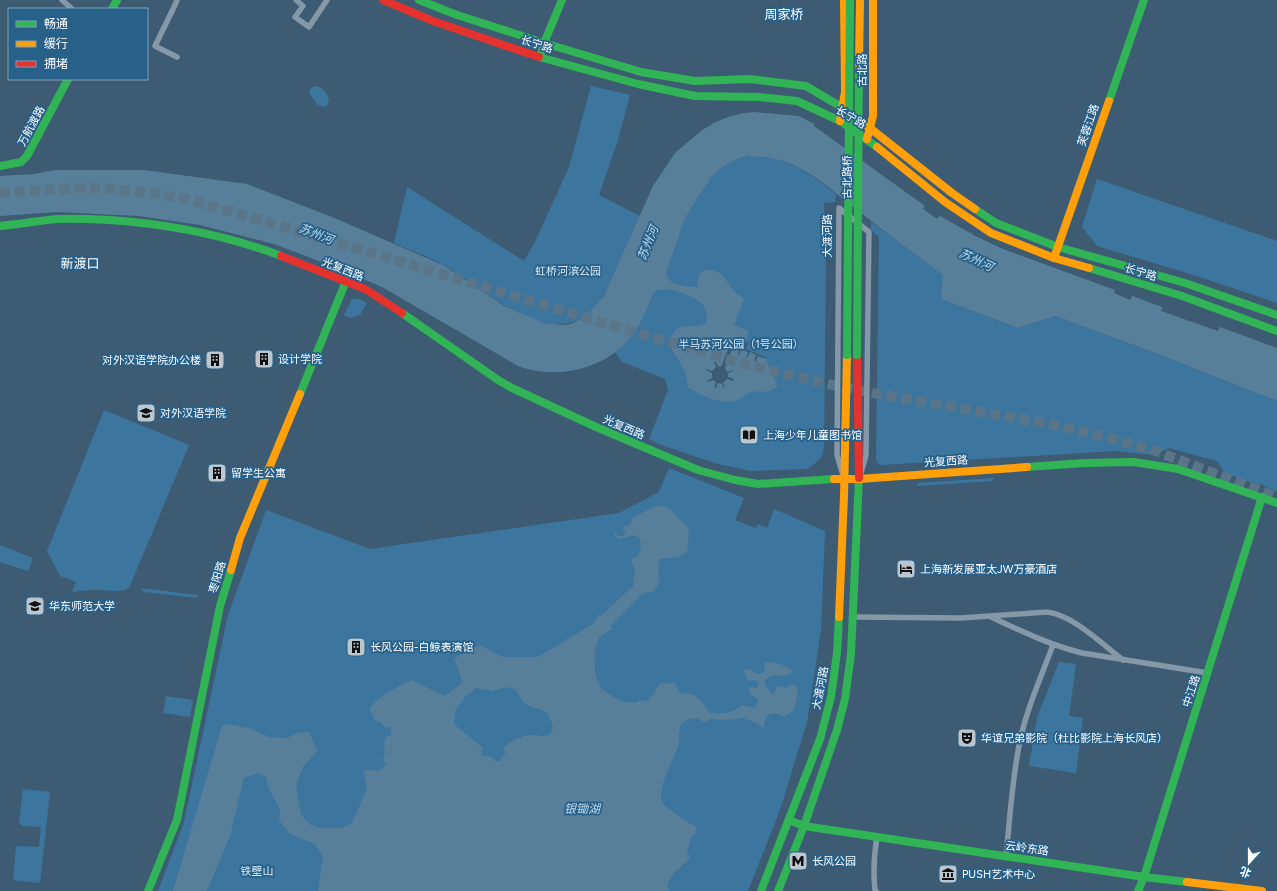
<svg xmlns="http://www.w3.org/2000/svg" width="1277" height="891" viewBox="0 0 1277 891" font-family="Figtree,'Noto Sans SC',sans-serif">
<style>
.green{fill:#3c769f}
.water{fill:#587f99;fill-rule:evenodd}
.pier{fill:#3d5c73}
.lines{fill:none;stroke-linecap:round;stroke-linejoin:round}
.highway-tunnel{stroke:#5a7488;stroke-width:10;stroke-dasharray:10 5;stroke-linecap:butt}
.street{stroke:#8498a8;stroke-width:5.5}
.fast{stroke:#30b455;stroke-width:8}
.slow{stroke:#ff9f0a;stroke-width:8}
.jam{stroke:#e5322d;stroke-width:8}
.fast-bridge{stroke:#30b455;stroke-width:8}
.slow-bridge{stroke:#ff9f0a;stroke-width:8}
.labels{text-anchor:middle;stroke-width:3.5;stroke-linejoin:round;paint-order:stroke}
.street-label{font-size:11px;fill:#fff;stroke:#276089}
.park-label{font-size:11px;fill:#d8ebf7;stroke:#276089}
.poi-label{font-size:11px;fill:#fff;stroke:#276089;text-anchor:start}
.water-label{font-size:12px;font-style:italic;fill:#c0ddf0;stroke:#276089}
.quarter-label{font-size:13px;fill:#fff;stroke:#276089}
</style>
<rect width="100%" height="100%" fill="#3d5c73"/>
<g class="green">
<path d="M316,86C324,88 327,93 329,101L326,107L318,105L309,93L311,88Z"/>
<path d="M591,86L630,95L618,140L599,195L640,216C633,232 626,248 619,264C611,280 605,298 591,311C549,352 481,287 444,265C428,256 410,250 394,243L407,187L524,261L535,242L569,167Z"/>
<path d="M749,155V157C786,155 807,172 836,194L835,202L824,203L826,255L824,445L822,456L818,461L807,469L751,471L718,464L661,445L649,439L668,390L665,379L622,362L615,352L629,339L646,311L654,292L660,289L676,290L678,285C672,282 666,281 666,273L685,219L701,192L710,181L709,180C720,167 732,160 749,155Z"/>
<path d="M1097,179L1277,241V303L1200,277L1097,246L1082,227Z"/>
<path d="M871,222L944,275L941,299L1018,328L1055,316L1150,351L1277,401V492L1261,484H1256L1225,473L1217,461L1169,448L1154,455L1115,451L880,465L877,462L876,459L879,237L871,230Z"/>
<path d="M352,299H359L367,303L360,315L351,318L344,315Z"/>
<path d="M104,410L189,445L129,588C119,593 111,590 101,590C92,589 82,591 72,592L76,582L60,576L47,551Z"/>
<path d="M669,468L744,498L735,520L756,528L758,524L767,528L774,509L825,531L821,630L807,722L780,810L748,891H158L184,822L228,615L266,510L370,549L619,513L659,492Z"/>
<path d="M993,478V481L917,486V483Z"/>
<path d="M0,545L33,558L28,571L0,562Z"/>
<path d="M141,588L197,595V598L144,592Z"/>
<path d="M1059,662L1076,664L1069,716L1083,718L1076,773L1029,766L1037,718Z"/>
<path d="M166,696L193,700L190,717L163,713Z"/>
<path d="M23,789L50,792L40,883L13,880L16,847L20,846L39,847L41,827L23,826L19,823Z"/>
</g>
<g class="water">
<path d="M754,112L799,116L814,124V126L925,206L923,209L937,219L940,216L970,233L971,232L973,235L986,241L1003,249L1115,290L1114,293L1130,300L1132,296L1162,307L1161,311L1218,331L1220,327L1277,348V401L1150,351L1055,316L1018,328L941,299L943,275C914,253 884,232 856,209C835,193 815,174 791,164C777,158 764,156 749,157V155C732,160 720,167 709,180L710,181L701,192L685,219L666,273C668,286 687,287 698,287C698,284 697,278 699,275C703,267 715,270 721,274C725,278 727,282 730,286C734,292 739,295 744,299L734,325L749,331L746,340L749,342L746,349L765,357L777,386C765,396 764,390 751,392C746,394 743,398 738,400C722,406 701,396 688,387C687,379 686,373 682,366C677,354 666,349 672,336C673,333 675,330 677,329C686,324 700,328 707,322C707,317 706,311 704,306C698,296 664,284 654,292C647,308 641,325 630,338C604,370 556,380 518,366L382,287L335,267L274,244L200,225L139,216L58,212L0,216V176L34,174L55,170H144L247,184L332,217L443,265L504,306L544,323L562,325L571,324L586,316L604,296L653,186L675,153L702,130L714,123L728,117L744,113Z"/>
<path d="M663,506C676,511 677,519 687,526L689,534L687,552L678,557L660,559C657,567 658,574 660,583L652,592L643,593L610,626L612,629C607,632 603,634 599,638C593,648 593,674 598,683C604,693 613,697 623,701C630,703 635,704 641,700L643,701H647L652,696L660,683L666,684L675,682L679,692C683,694 687,693 691,694C698,696 706,706 709,713C721,714 733,714 742,705L754,708L757,705L758,699L751,695L748,687L758,688L759,683C755,680 753,679 748,681L744,670L751,669L756,674H760L765,671L764,663C775,661 782,664 792,670L791,674C778,679 774,670 764,682L767,688L770,690V693L773,694L776,691V688L781,686L786,688L792,684L796,686L798,691C796,697 797,709 790,713C788,714 786,715 784,717C774,710 764,713 764,727L763,728L756,723L743,718L725,720L711,719L704,723C700,719 696,717 690,719C674,724 682,736 678,747C673,760 656,789 663,803C666,808 689,823 696,827L697,832L695,835H692L687,852L690,858L673,874L667,885L670,891H318L323,857L315,844L290,834L279,820L280,809L269,789L266,777L258,773L244,778L230,836L207,891H173L222,726L228,724L249,728L268,737L288,738L296,733L309,732L317,751L304,766L296,784L301,815L310,824L320,828H342L352,823L367,788L364,771L371,770L379,771L386,764L383,760C387,750 381,747 387,736L392,735L390,727H385L381,723L374,719L369,708C381,695 395,688 411,680L445,696L462,683C461,674 457,667 454,658L480,645L503,657H538L593,624L599,614L601,616L634,585L633,583L635,571L631,559L638,556L641,548L640,538L634,535L619,539L615,536L614,530L616,533L618,532L617,534L618,536H623L626,532L621,527C629,527 630,526 632,518L654,507ZM505,687L515,689C519,694 523,704 529,706C536,709 541,708 547,713C550,718 556,728 550,734C546,738 536,735 531,735C520,736 510,741 503,749L506,753L502,756L500,761H495C492,757 490,755 484,756L481,754L483,748L454,724L455,711L465,697L476,688L493,691Z"/>
</g>
<path class="pier" d="M746,341L749,342L746,349L765,357L766,359L758,356L756,361H754L756,355L750,352L747,358H746L748,352L741,349L739,355L738,354L739,349L733,347L725,368L727,372L732,370L733,371L728,373V377L734,379L733,381L727,379L723,383L725,388H724L722,384L718,383L716,388L714,387L716,382L713,380L708,382L707,381L712,378V373L706,370L707,369L712,371L716,367L714,362H716L718,366L721,367L731,342L743,347Z"/>
<g class="lines">
<path class="highway-tunnel" d="M0,193L75,188H102L153,193L191,200L362,250L607,324L744,364L845,388L1055,425L1105,437L1150,449L1277,497"/>
<g class="street">
<path d="M62,0L72,9"/>
<path d="M177,0L175,5L155,46L177,57"/>
<path d="M296,0L303,6L295,17L309,27L327,0"/>
<path d="M842,472L837,455L839,208L869,232L866,455L861,473"/>
<path d="M853,617L961,618L1047,612C1073,615 1102,644 1123,660"/>
<path d="M991,617C1021,631 1050,645 1082,653L1208,673"/>
<path d="M1006,856C1010,818 1012,778 1020,741C1027,708 1041,677 1053,645"/>
<path d="M876,891L875,890C873,872 874,855 877,837"/>
</g>
<g class="fast">
<path d="M419,0L457,15L544,43L641,72L695,81L750,79L806,86L843,108L861,121"/>
<path d="M112,9L117,0"/>
<path d="M539,57L638,84L695,96L759,97L797,101L840,121L877,147"/>
<path d="M540,57L544,43L562,0"/>
<path d="M1109,101L1144,0"/>
<path d="M0,166L21,162L27,156L68,79"/>
<path d="M975,209L996,223L1058,247L1185,283L1277,315"/>
<path d="M0,226C19,224 38,221 57,219C74,218 92,219 109,220C168,224 226,235 281,256"/>
<path d="M1089,268L1182,296L1277,331"/>
<path d="M402,313L498,380L512,388L596,427L698,470L735,480L758,484L834,479"/>
<path d="M300,394L346,281"/>
<path d="M1027,467L1084,463L1134,462L1178,469L1277,503"/>
<path d="M789,820L804,826L1144,877L1187,882"/>
<path d="M148,891L177,820L220,606L231,570"/>
<path d="M761,891L820,739L831,697L837,653L839,617"/>
<path d="M778,891L804,826L837,730L845,699L851,654L859,478"/>
<path d="M1138,891L1144,877L1262,497"/>
</g>
<g class="slow">
<path d="M840,121L845,92L844,0"/>
<path d="M861,121L952,193L975,209"/>
<path d="M867,139L873,116V0"/>
<path d="M877,147L945,202L991,233L1054,258L1089,268"/>
<path d="M1054,258L1109,101"/>
<path d="M834,479H859L1027,467"/>
<path d="M231,570L240,538L300,394"/>
<path d="M839,617L844,496L847,355"/>
<path d="M1187,882L1262,891"/>
</g>
<g class="jam">
<path d="M383,0L433,21L539,57"/>
<path d="M281,256L365,289L402,313"/>
<path d="M857,355L859,478"/>
</g>
<g class="fast-bridge">
<path d="M847,355L850,0"/>
<path d="M857,355L859,64"/>
</g>
<path class="slow-bridge" d="M859,64L860,0"/>
</g>
<defs>
<symbol id="building-square" viewBox="-11 -11 22 22"><rect x="-9" y="-9" width="18" height="18" rx="4" fill="#bbc6ce" stroke="#276089"/><path d="M-4-6H4V6H1V3H-1V6H-4ZM-2.5-4.3h1.7v1.8h-1.7ZM.8-4.3h1.7v1.8H.8ZM-2.5-1h1.7V.8h-1.7ZM.8-1h1.7V.8H.8Z" fill="#111"/></symbol>
<symbol id="school-square" viewBox="-11 -11 22 22"><rect x="-9" y="-9" width="18" height="18" rx="4" fill="#bbc6ce" stroke="#276089"/><path d="M0-5L7-2L0 1L-7-2ZM-4 1L0 2.5L4 1V4Q0 6-4 4Z" fill="#111"/></symbol>
<symbol id="library-square" viewBox="-11 -11 22 22"><rect x="-9" y="-9" width="18" height="18" rx="4" fill="#bbc6ce" stroke="#276089"/><path d="M-6-4Q-3-5.5-.7-3.5V5Q-3 3-6 4ZM6-4Q3-5.5 .7-3.5V5Q3 3 6 4Z" fill="#111"/></symbol>
<symbol id="hotel-square" viewBox="-11 -11 22 22"><rect x="-9" y="-9" width="18" height="18" rx="4" fill="#bbc6ce" stroke="#276089"/><path d="M-6-4.5h1.5V1H6V5H4.5V3h-9V5H-6ZM-4 0a1.8 1.8 0 1 1 3.6 0ZM.5 0V-2.5h3Q6-2.5 6 0Z" fill="#111"/></symbol>
<symbol id="university-square" viewBox="-11 -11 22 22"><rect x="-9" y="-9" width="18" height="18" rx="4" fill="#bbc6ce" stroke="#276089"/><path d="M0-5L7-2L0 1L-7-2ZM-4 1L0 2.5L4 1V4Q0 6-4 4Z" fill="#111"/></symbol>
<symbol id="theatre-square" viewBox="-11 -11 22 22"><rect x="-9" y="-9" width="18" height="18" rx="4" fill="#bbc6ce" stroke="#276089"/><path d="M-5-5.5Q0-4 5-5.5V0Q5 5 0 6Q-5 5-5 0ZM-3.3-2.5H-1v1.5H-3.3ZM1-2.5H3.3v1.5H1ZM-2.8 1Q0 5.5 2.8 1Z" fill="#111"/></symbol>
<symbol id="metro-square" viewBox="-11 -11 22 22"><rect x="-9" y="-9" width="18" height="18" rx="4" fill="#bbc6ce" stroke="#276089"/><path d="M-5.5 5V-5H-3L0 0L3-5H5.5V5H3V-.5L0 4L-3-.5V5Z" fill="#111"/></symbol>
<symbol id="museum-square" viewBox="-11 -11 22 22"><rect x="-9" y="-9" width="18" height="18" rx="4" fill="#bbc6ce" stroke="#276089"/><path d="M0-6L6-3V-2H-6V-3ZM-5-1h2V3h-2ZM-1-1h2V3h-2ZM3-1h2V3H3ZM-6 4H6V6H-6Z" fill="#111"/></symbol>
</defs>
<g fill-rule="evenodd">
<use href="#building-square" x="253" y="348" width="22" height="22"/>
<use href="#building-square" x="204" y="349" width="22" height="22"/>
<use href="#school-square" x="135" y="402" width="22" height="22"/>
<use href="#library-square" x="738" y="424" width="22" height="22"/>
<use href="#building-square" x="206" y="462" width="22" height="22"/>
<use href="#hotel-square" x="895" y="558" width="22" height="22"/>
<use href="#university-square" x="24" y="595" width="22" height="22"/>
<use href="#building-square" x="345" y="636" width="22" height="22"/>
<use href="#theatre-square" x="956" y="727" width="22" height="22"/>
<use href="#metro-square" x="787" y="850" width="22" height="22"/>
<use href="#museum-square" x="937" y="863" width="22" height="22"/>
</g>
<g class="labels">
<g class="street-label">
<text transform="translate(537 44) rotate(18)" y="4">长宁路</text>
<text transform="translate(862 70) rotate(-90)" y="4">古北路</text>
<text transform="translate(851 117) rotate(31)" y="4">长宁路</text>
<text transform="translate(1088 125) rotate(-71)" y="4">芙蓉江路</text>
<text transform="translate(31 126) rotate(-62)" y="4">万航渡路</text>
<text transform="translate(847 177) rotate(-90)" y="4">古北路桥</text>
<text transform="translate(827 236) rotate(-90)" y="4">大渡河路</text>
<text transform="translate(343 269) rotate(22)" y="4">光复西路</text>
<text transform="translate(1141 272) rotate(17)" y="4">长宁路</text>
<text transform="translate(624 427) rotate(23)" y="4">光复西路</text>
<text transform="translate(946 461) rotate(-4)" y="4">光复西路</text>
<text transform="translate(217 577) rotate(-73)" y="4">枣阳路</text>
<text transform="translate(820 688) rotate(-79)" y="4">大渡河路</text>
<text transform="translate(1191 691) rotate(-72)" y="4">中江路</text>
<text transform="translate(1027 848) rotate(8)" y="4">云岭东路</text>
</g>
<g class="park-label">
<text x="568" y="275">虹桥河滨公园</text>
<text x="741" y="348">半马苏河公园（1号公园）</text>
<text x="257" y="875">铁壁山</text>
</g>
<g class="poi-label">
<text x="278" y="363">设计学院</text>
<text x="201" y="364" text-anchor="end">对外汉语学院办公楼</text>
<text x="160" y="417">对外汉语学院</text>
<text x="763" y="439">上海少年儿童图书馆</text>
<text x="231" y="477">留学生公寓</text>
<text x="920" y="573">上海新发展亚太JW万豪酒店</text>
<text x="49" y="610">华东师范大学</text>
<text x="370" y="651">长风公园-白鲸表演馆</text>
<text x="981" y="742">华谊兄弟影院（杜比影院上海长风店）</text>
<text x="812" y="865">长风公园</text>
<text x="962" y="878">PUSH艺术中心</text>
</g>
<g class="water-label">
<text transform="translate(316 234) rotate(21)" y="4">苏州河</text>
<text transform="translate(648 243) rotate(-68)" y="4">苏州河</text>
<text transform="translate(976 260) rotate(25)" y="4">苏州河</text>
<text x="582" y="813">银锄湖</text>
</g>
<g class="quarter-label">
<text x="784" y="19">周家桥</text>
<text x="80" y="268">新渡口</text>
</g>
</g>
<rect x="8" y="8" width="140" height="72" fill="#276089" stroke="#7da0b8"/>
<rect x="16" y="21" width="20" height="6" fill="#30b455" stroke="#7da0b8"/>
<text x="44" y="28" font-size="12" fill="#ffffff">畅通</text>
<rect x="16" y="41" width="20" height="6" fill="#ff9f0a" stroke="#7da0b8"/>
<text x="44" y="48" font-size="12" fill="#ffffff">缓行</text>
<rect x="16" y="61" width="20" height="6" fill="#e5322d" stroke="#7da0b8"/>
<text x="44" y="68" font-size="12" fill="#ffffff">拥堵</text>
<g transform="translate(1249 863) rotate(201)" stroke="#276089" stroke-width="3" paint-order="stroke">
<path d="M0-3L7 15L0 10L-7 15Z" fill="#ffffff"/>
<text y="-6" font-size="11" font-weight="bold" text-anchor="middle" fill="#ffffff">北</text>
</g>
</svg>
